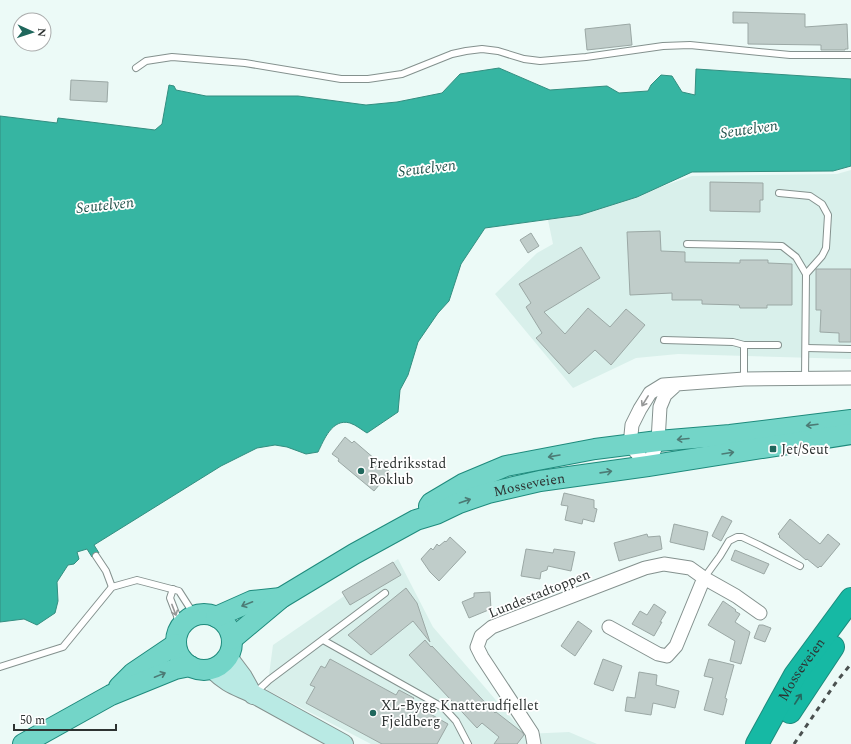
<svg xmlns="http://www.w3.org/2000/svg" width="851" height="744" viewBox="0 0 851 744" font-family="Spectral,serif">
<style>
.built{fill:#d9f0eb}
.water{fill:#36b5a2;stroke:#338e80}
.building{fill:#c0cdca;stroke:#9ba8a5}
.lines{fill:none;stroke-linecap:round;stroke-linejoin:round}
.lane-casing{stroke:#84918e;stroke-width:8}
.street-casing{stroke:#84918e;stroke-width:15}
.secondary-casing{stroke:#84918e;stroke-width:20}
.primary-casing{stroke:#1e8a7c;stroke-width:22}
.highway-casing{stroke:#1e8a7c;stroke-width:24}
.lane{stroke:#fff;stroke-width:6}
.street{stroke:#fff;stroke-width:13}
.secondary{stroke:#b9eae4;stroke-width:18}
.primary{stroke:#73d5c8;stroke-width:20}
.highway{stroke:#16b9a4;stroke-width:22}
.rail{stroke:#4b5150;stroke-width:3;stroke-dasharray:5 5;stroke-linecap:butt}
.oneway{stroke:#969898}
.oneway2{stroke:#4c7b75}
.oneway3{stroke:#24685f}
.poi-dot{fill:#1f675c;stroke:#fff;stroke-width:1.5}
.labels{text-anchor:middle;stroke-width:3.5;stroke-linejoin:round;paint-order:stroke}
.poi-label{font-size:14px;fill:#2d3231;stroke:#fff;text-anchor:start}
.street-label{font-size:14px;fill:#2d3231;stroke:#fff}
.water-label{font-size:15px;font-style:italic;fill:#1e5149;stroke:#fff}
</style>
<rect width="100%" height="100%" fill="#ecfaf7"/>
<g class="built">
<path d="M851,170V359L678,354L636,358L573,388L495,294L537,253L553,244L548,220L580,215L692,176L837,174Z"/>
<path d="M398,559L433,627L525,734L569,732L597,744H371L267,690L273,645Z"/>
</g>
<path class="water" d="M499,68L550,90L607,86L619,93L648,91L651,85L661,75L672,76L682,92L695,95L696,69L851,79V166L833,171L692,172L637,197L580,215L485,228L461,264L449,301L438,313L418,342L408,375L400,390L398,412L367,433C362,430 356,425 350,423C332,418 324,440 318,452L306,454L287,447L275,445L257,448L221,466L94,545L99,553L92,557L87,549L77,552L79,559L74,564L68,565L57,582L58,601L55,613L37,625L24,619L0,622V116L57,123L58,118L155,130L162,124L169,85L174,86L176,90L206,96H298L366,105L397,102L442,93L460,74Z"/>
<g class="building">
<path d="M733,12L805,14V27L847,24L848,49H845V50H821V45L748,44V23H733Z"/>
<path d="M630,24L632,45L587,50L585,29Z"/>
<path d="M71,80L108,82L107,102L70,100Z"/>
<path d="M710,182L763,183V200H760V212L710,211Z"/>
<path d="M660,231L661,251L685,252V262L740,263V260H768V263L792,264V305H767V308H740L739,305L702,304V300H672V293L630,295L627,232Z"/>
<path d="M531,233L539,246L528,253L520,240Z"/>
<path d="M581,247L600,278L544,312L565,334L588,308L610,327L626,309L645,325L611,365L595,350L569,374L536,338L542,333L526,307L531,303L519,284Z"/>
<path d="M816,269H851V342H839V333L820,332L821,310H816Z"/>
<path d="M345,437L352,443L354,441L390,472L374,491L338,461L339,459L332,454Z"/>
<path d="M564,493L594,500V508L597,509L594,522L583,519L582,524L565,520L568,506L561,505Z"/>
<path d="M722,516L732,521L721,541L712,536Z"/>
<path d="M790,519L820,544L828,534L840,544L821,567L820,566L818,568L807,559L806,560L779,537L780,536L778,534Z"/>
<path d="M674,524L708,532L704,550L670,542Z"/>
<path d="M647,534L648,537L660,536L662,549L619,561L614,543Z"/>
<path d="M450,537L466,552L439,581L430,572L421,559L431,548L433,550L437,544L439,546L445,541L446,542Z"/>
<path d="M526,549L553,553L554,549L575,552L571,571L548,566L547,570L541,572L540,579L521,576Z"/>
<path d="M735,550L769,564L764,574L731,560Z"/>
<path d="M393,562L401,575L350,605L342,592Z"/>
<path d="M406,588L417,603L430,642L413,621L371,655L348,635Z"/>
<path d="M490,592L491,609L469,618L462,602L474,597V593Z"/>
<path d="M723,601L736,610L735,611L740,614L735,622L750,632L741,664L730,661L735,641L708,625Z"/>
<path d="M654,604L666,612L660,622H662L654,636L632,624L640,611L647,615Z"/>
<path d="M578,621L592,631L575,656L561,646Z"/>
<path d="M759,625H763L771,628L765,642L754,638Z"/>
<path d="M425,640L431,647L432,646L495,713L496,712L523,733L524,735L517,744H494L499,737L482,723L477,728L409,655Z"/>
<path d="M330,659L396,695L399,690L414,698L411,703L448,724L437,744H382L306,703L315,687L310,685L321,666L325,668Z"/>
<path d="M603,659L622,666L613,691L594,684Z"/>
<path d="M709,659L734,665L725,698L727,699L723,715L704,710L713,678L704,676Z"/>
<path d="M639,672L657,675L656,685L679,691L675,708L653,703L651,715L625,711L627,697L635,698Z"/>
</g>
<g class="lines">
<defs>
<g id="lane">
<path d="M136,68L146,61L172,57L245,63L341,79H368L402,74L452,54L466,51L482,49L498,51L524,59L540,61L586,57L663,46L690,45L790,55H851"/>
<path d="M779,193L810,196L822,204L828,215L826,248L822,256L806,274"/>
<path d="M687,244L782,246L796,257L806,274L805,378"/>
<path d="M664,340L733,342L744,345V379"/>
<path d="M744,345H778"/>
<path d="M806,348L851,349"/>
<path d="M96,556L106,571L112,587"/>
<path d="M704,578L720,556L729,541L737,537H742L759,545L800,566"/>
<path d="M173,589L170,598L177,616L179,631"/>
<path d="M323,640L444,708L456,721L468,744"/>
<path d="M0,667L63,647L112,587L137,580L179,591L195,616"/>
<path d="M255,693L269,680L385,593"/>
</g>
<g id="street">
<path d="M677,384L665,395L660,407L658,441L648,466L630,445L632,425L640,409L650,393L663,385L744,379L851,378"/>
<path d="M704,578L736,596L760,613"/>
<path d="M534,744L532,733L482,657L477,647L481,636L492,627L645,568L664,564L690,568L704,578L676,646L667,656L658,654L609,627"/>
</g>
<g id="secondary">
<path d="M228,657L243,677L253,695"/>
<path d="M212,669C229,686 238,686 257,696C286,712 315,728 344,744"/>
</g>
<g id="primary">
<path d="M429,506L431,503L463,484L506,466L595,449L658,441L730,435L851,420"/>
<circle cx="204" cy="642" r="28"/>
<path d="M216,617L252,601L281,598"/>
<path id="s1" d="M232,639L281,598L354,554L416,520L436,514L459,503L488,493L540,481L648,466L851,434"/>
<path d="M119,687L133,673L176,644"/>
<path d="M23,744L111,695L175,669L190,666"/>
</g>
<g id="highway">
<path d="M790,712L833,647"/>
<path id="s2" d="M757,744L795,675L851,599"/>
</g>
</defs>
<use href="#lane" class="lane-casing"/>
<use href="#street" class="street-casing"/>
<use href="#secondary" class="secondary-casing"/>
<use href="#primary" class="primary-casing"/>
<use href="#highway" class="highway-casing"/>
<use href="#lane" class="lane"/>
<use href="#street" class="street"/>
<use href="#secondary" class="secondary"/>
<use href="#primary" class="primary"/>
<use href="#highway" class="highway"/>
<path class="rail" d="M794,744L837,681L851,664"/>
</g>
<defs><path id="oneway-shaft" d="M-6 0H5M1.5-3L5.5 0L1.5 3" fill="none" stroke-width="1.6" stroke-linecap="round" stroke-linejoin="round"/></defs>
<g class="oneway">
<use href="#oneway-shaft" transform="translate(645 401) rotate(122)"/>
<use href="#oneway-shaft" transform="translate(174 610) rotate(69)"/>
</g>
<g class="oneway2">
<use href="#oneway-shaft" transform="translate(812 425) rotate(173)"/>
<use href="#oneway-shaft" transform="translate(683 439) rotate(175)"/>
<use href="#oneway-shaft" transform="translate(728 453) rotate(-9)"/>
<use href="#oneway-shaft" transform="translate(554 456) rotate(170)"/>
<use href="#oneway-shaft" transform="translate(606 472) rotate(-8)"/>
<use href="#oneway-shaft" transform="translate(465 501) rotate(-19)"/>
<use href="#oneway-shaft" transform="translate(247 604) rotate(158)"/>
<use href="#oneway-shaft" transform="translate(160 675) rotate(-22)"/>
</g>
<use class="oneway3" href="#oneway-shaft" transform="translate(798 699) rotate(-57)"/>
<g class="poi-dot">
<rect x="769" y="445" width="8" height="8" rx="2"/>
<circle cx="361" cy="471" r="4"/>
<circle cx="373" cy="713" r="4"/>
</g>
<g class="labels">
<g class="poi-label">
<text x="781" y="454">Jet/Seut</text>
<text x="369" y="468">Fredriksstad<tspan x="369" dy="16">Roklub</tspan></text>
<text x="381" y="710">XL-Bygg Knatterudfjellet<tspan x="381" dy="16">Fjeldberg</tspan></text>
</g>
<g class="street-label">
<text dy="5" stroke="none"><textPath href="#s1" startOffset="339">Mosseveien</textPath></text>
<text transform="translate(539 593) rotate(-22)" y="5">Lundestadtoppen</text>
<text dy="5" stroke="none"><textPath href="#s2" startOffset="87">Mosseveien</textPath></text>
</g>
<g class="water-label">
<text transform="translate(749 129) rotate(-8)" y="5">Seutelven</text>
<text transform="translate(427 168) rotate(-7)" y="5">Seutelven</text>
<text transform="translate(105 205) rotate(-6)" y="5">Seutelven</text>
</g>
</g>
<g transform="translate(32 32) rotate(93)"><circle r="19" fill="#ffffff" stroke="#abadad"/>
<path d="M0-3L7 15L0 10L-7 15Z" fill="#1f675c"/>
<text y="-6" font-size="11" font-weight="bold" text-anchor="middle" fill="#2d3231">N</text>
</g>
<path d="M14 724v6h102v-6" fill="none" stroke="#2d3231" stroke-width="2"/>
<text x="20" y="724" font-size="12" fill="#2d3231" stroke="#ffffff" stroke-width="3" paint-order="stroke">50 m</text>
</svg>
